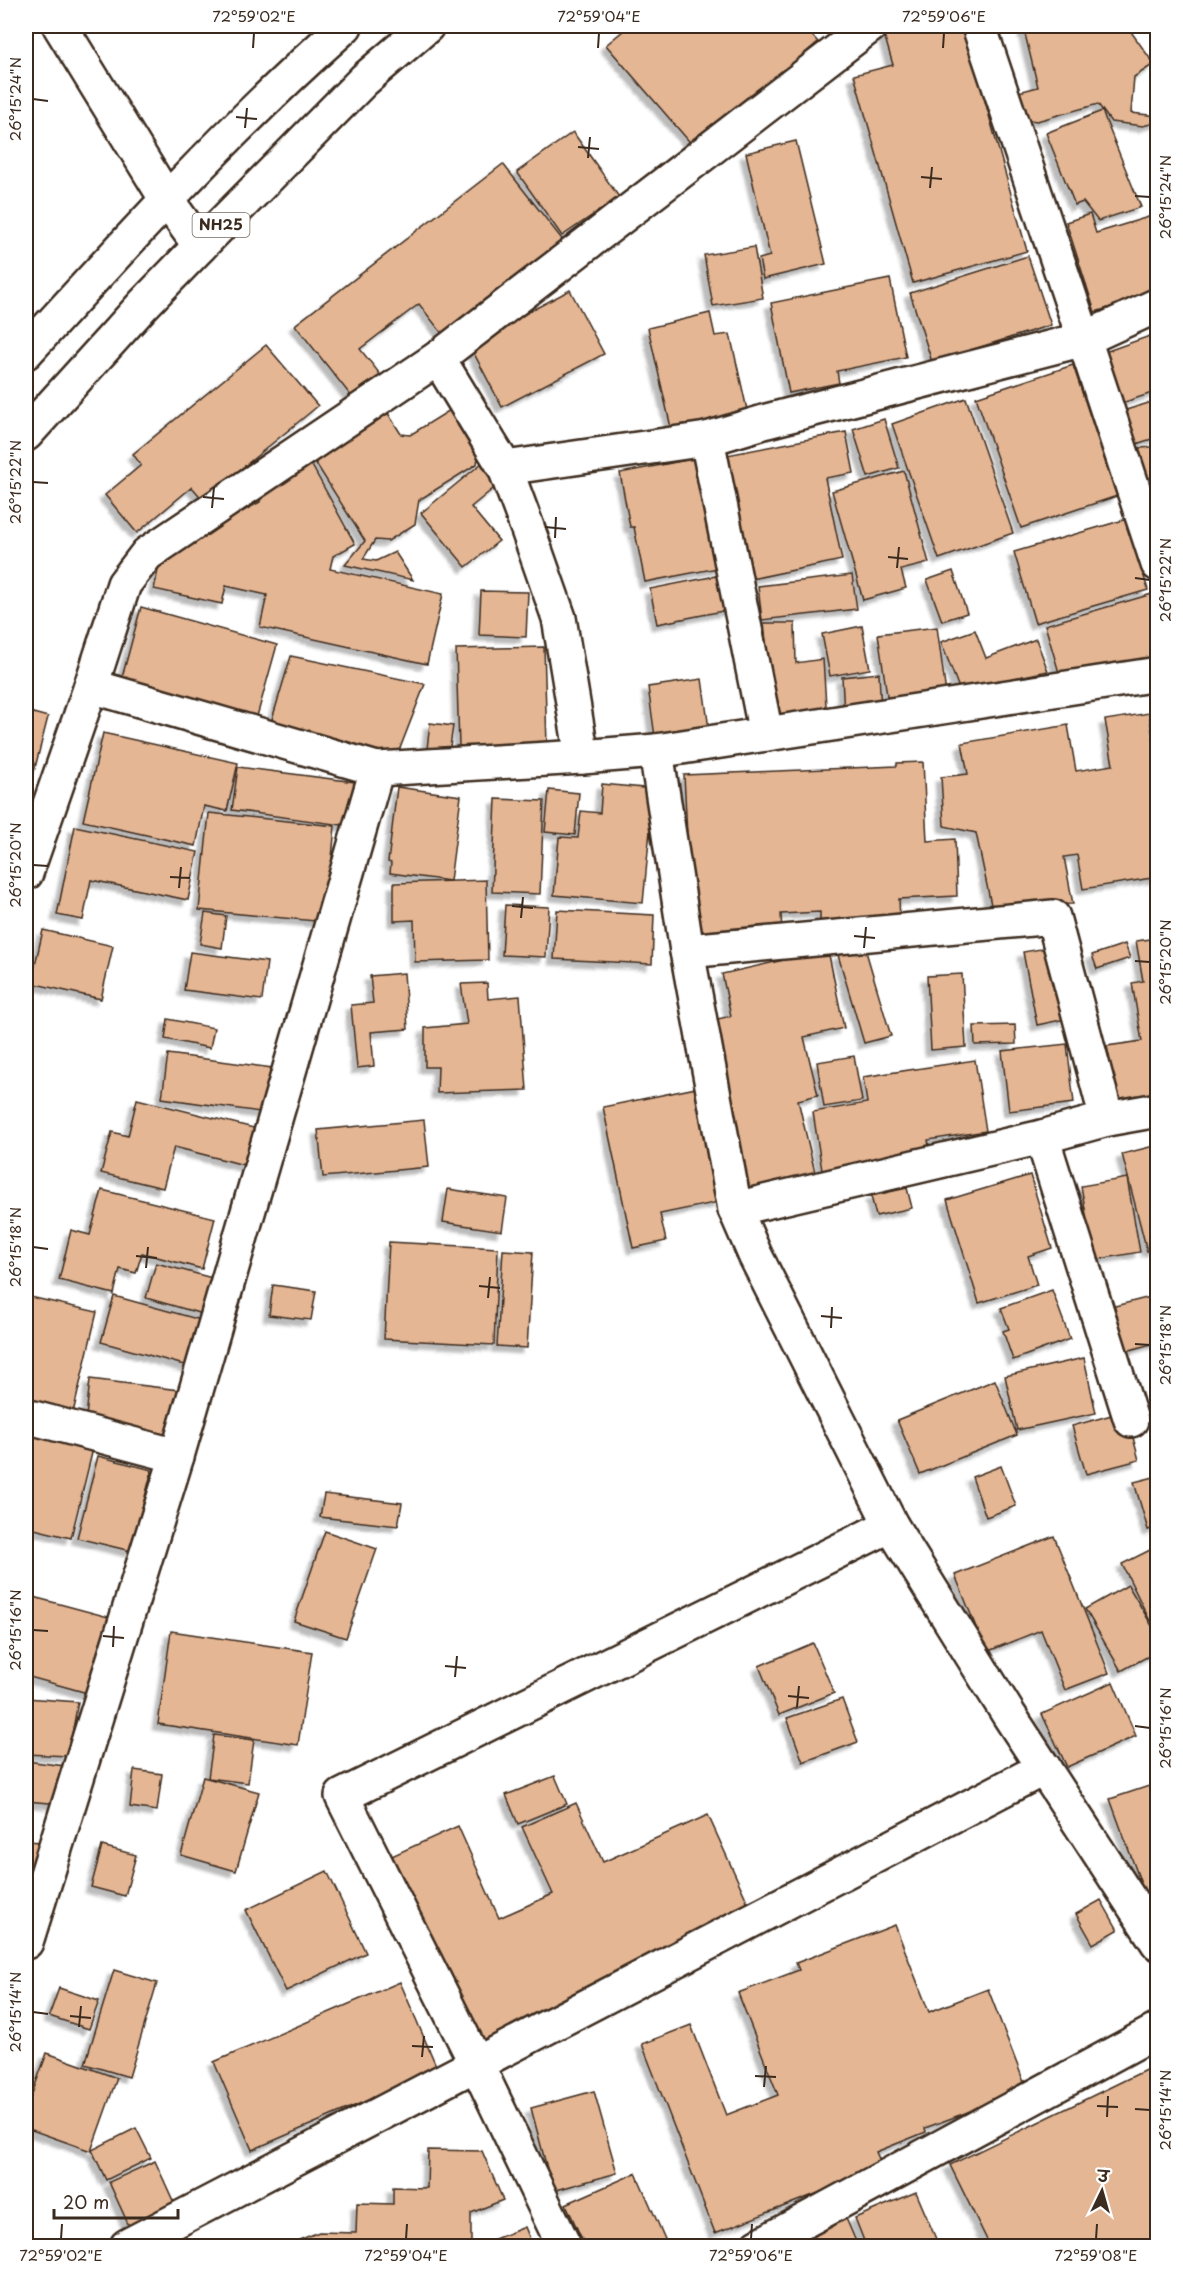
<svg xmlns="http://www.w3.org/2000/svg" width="1183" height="2272" viewBox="0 0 1183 2272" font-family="'Playpen Sans','Playpen Sans Deva',sans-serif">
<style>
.building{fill:#e4b694;stroke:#3b2a1e;stroke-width:1.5;filter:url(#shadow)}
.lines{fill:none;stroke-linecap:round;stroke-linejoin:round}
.minor-casing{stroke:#3b2a1e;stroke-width:38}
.major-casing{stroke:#3b2a1e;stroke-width:38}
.minor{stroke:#fff;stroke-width:33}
.major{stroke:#fff;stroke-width:33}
.ticks{fill:none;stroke:#3b2a1e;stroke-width:2}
.labels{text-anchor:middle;stroke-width:4.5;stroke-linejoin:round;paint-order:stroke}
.shield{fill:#fff;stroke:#766a62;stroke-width:1.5}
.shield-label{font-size:15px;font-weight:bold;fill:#3b2a1e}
.neatline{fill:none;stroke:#3b2a1e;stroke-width:2}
.ticks-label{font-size:15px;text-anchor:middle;fill:#3b2a1e}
</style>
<defs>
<filter id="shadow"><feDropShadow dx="-5.5" dy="5.5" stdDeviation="1.5" flood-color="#0004"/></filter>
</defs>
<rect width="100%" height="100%" fill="#fff"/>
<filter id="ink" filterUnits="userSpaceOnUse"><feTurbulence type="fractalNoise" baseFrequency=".0167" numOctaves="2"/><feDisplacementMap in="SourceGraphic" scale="12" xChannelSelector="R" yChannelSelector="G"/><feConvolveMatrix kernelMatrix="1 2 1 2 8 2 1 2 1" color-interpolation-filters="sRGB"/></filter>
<g filter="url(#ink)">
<g class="building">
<path d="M629,26H803L818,42L694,147L606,45Z"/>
<path d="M903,26H964L1027,251L913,283L854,75L893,65L883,31Z"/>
<path d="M1023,26H1127L1154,64L1134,77L1131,113L1158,116V122L1143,126L1111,122L1098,104L1037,121L1022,119L1015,93L1038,87Z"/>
<path d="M1102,111L1141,207L1098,221L1083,202L1075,205L1046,133Z"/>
<path d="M573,132L619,197L562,236L517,172Z"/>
<path d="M796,141L826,264L763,279L759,259L770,256L746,153Z"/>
<path d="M503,164L565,243L444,336L419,304L360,349L384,379L355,401L295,325Z"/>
<path d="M1090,214L1096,233L1158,214V293L1095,312L1066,222Z"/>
<path d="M754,247L763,298L713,306L704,255Z"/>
<path d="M1028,256L1051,325L932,362L910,293Z"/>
<path d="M890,279L906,357L837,371L839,383L789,393L771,303Z"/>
<path d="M570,290L604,354L502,407L469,344Z"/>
<path d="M710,313L715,336L730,334L748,414L672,432L648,328Z"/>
<path d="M1158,333V391L1119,404L1102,353Z"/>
<path d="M266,345L318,406L203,500L192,487L137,533L105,495L141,465L133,454Z"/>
<path d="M1073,365L1117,496L1021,528L976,397Z"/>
<path d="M966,398L1013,533L939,559L892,424Z"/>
<path d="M1158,400V437L1136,444L1126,410Z"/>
<path d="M384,407L401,434L410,435L455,407L480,443L477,464L419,500L415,524L388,541L375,540L363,559L376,561L395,552L413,580L345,565L365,541L310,454Z"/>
<path d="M884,419L899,468L868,477L853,429Z"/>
<path d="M846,432L854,473L825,478L842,560L751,579L727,455Z"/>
<path d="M1158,446V477L1138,479L1134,449Z"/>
<path d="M702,457L723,567L645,582L634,527H630L620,473Z"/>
<path d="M488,458L505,479L471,507L499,541L466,567L421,513Z"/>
<path d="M310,462L355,544L333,556L330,569L443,594L427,664L260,627L267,595L226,586L222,604L154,589L161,556L260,502L263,486Z"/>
<path d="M904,471L929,563L901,570L906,588L863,600L832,491Z"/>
<path d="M1127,519L1148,590L1035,623L1014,552Z"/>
<path d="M953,571L967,613L942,621L927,580Z"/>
<path d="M731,573L738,608L657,624L650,589Z"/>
<path d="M852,575L857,609L762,620L758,586Z"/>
<path d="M481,591L528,592L526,637L479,635Z"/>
<path d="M1152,594L1158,613V666L1062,683L1045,625Z"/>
<path d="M141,607L277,645L254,727L120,685Z"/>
<path d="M764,623H795L796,663L823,659L827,721L775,725Z"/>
<path d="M862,626L870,669L830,676L822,634Z"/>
<path d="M937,627L947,701L889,709L878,634Z"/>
<path d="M975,630L986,658L1036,639L1048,671L995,682L998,690L962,696L941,642Z"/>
<path d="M544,647L547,745L459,747L456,649Z"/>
<path d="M291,656L425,684L397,756L270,726Z"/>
<path d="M879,673L881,710L844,715L842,677Z"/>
<path d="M702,679L710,736L656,744L648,687Z"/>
<path d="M26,711L48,717L26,803Z"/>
<path d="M1149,713L1158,765V877L1083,889L1077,855L1064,857L1073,904L991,905L976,833L944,826L941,777L968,774L962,743L1068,725L1076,771L1113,765L1105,720Z"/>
<path d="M430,723L453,726L449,753L427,749Z"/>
<path d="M103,733L238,763L227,811L204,806L196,846L83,821Z"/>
<path d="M923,762L927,841L955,839L957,896L899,899L900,919L820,922V912L781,914L782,932L692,936L684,775L897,766V763Z"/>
<path d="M238,767L355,782L349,826L232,810Z"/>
<path d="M602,784L654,789L643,903L554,895L559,837L578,838L581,811L600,813Z"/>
<path d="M397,787L461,796L450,881L390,873L391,863L388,862Z"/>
<path d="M549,790L579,793L575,835L545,832Z"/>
<path d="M496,799L544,801L540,894L492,892Z"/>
<path d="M209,813L335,826L326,922L199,910Z"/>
<path d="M75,826L198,852L188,900L91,880L83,920L57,915Z"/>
<path d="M486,880L488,960L415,962L414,920L394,921V883Z"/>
<path d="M505,905L549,907L546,957L502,955Z"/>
<path d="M557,910L654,915L652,964L554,959Z"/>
<path d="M205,913L226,916L222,948L200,944Z"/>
<path d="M43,930L113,946L101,999L31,983Z"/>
<path d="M1158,938V1102L1118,1109L1107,1046L1142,1041L1132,983L1143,981L1136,941Z"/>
<path d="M1125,944L1130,958L1097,969L1092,955Z"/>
<path d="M1052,947L1066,1019L1037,1025L1023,952Z"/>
<path d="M865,948L891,1036L864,1043L838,955Z"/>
<path d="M828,950L844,1028L804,1037L818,1095L798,1100L817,1181L750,1196L709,1021L731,1016L722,974Z"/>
<path d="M190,952L267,962L262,1000L184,990Z"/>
<path d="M404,973L408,1029L371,1032L374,1066L357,1068L351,1005L373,1003L370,976Z"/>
<path d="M962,974L966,1047L931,1050L927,976Z"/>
<path d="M487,983L488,999L520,996L527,1090L437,1093L438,1067H425V1028L467,1024L461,984Z"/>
<path d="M168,1019L214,1028L210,1048L165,1039Z"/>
<path d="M1015,1025L1016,1044L975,1045L974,1026Z"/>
<path d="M1067,1044L1074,1103L1009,1111L1002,1051Z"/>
<path d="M168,1054L280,1069L274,1114L162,1098Z"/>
<path d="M854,1056L862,1101L824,1107L817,1062Z"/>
<path d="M975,1060L986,1131L928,1140L932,1161L823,1177L813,1112L867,1103L863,1077Z"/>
<path d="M696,1088L719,1202L660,1214L666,1241L633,1248L603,1107Z"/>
<path d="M137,1099L266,1131L256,1168L174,1147L163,1188L101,1173L112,1132L128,1136Z"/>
<path d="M424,1120L429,1167L323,1177L318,1130Z"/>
<path d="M1158,1145V1248L1147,1251L1122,1154Z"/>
<path d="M1030,1175L1052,1248L1028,1256L1037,1285L979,1303L947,1200Z"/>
<path d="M1127,1178L1140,1252L1094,1260L1081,1186Z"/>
<path d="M907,1188L912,1208L876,1216L871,1196Z"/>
<path d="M448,1189L507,1198L502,1231L443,1222Z"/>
<path d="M102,1190L215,1218L202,1269L142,1253L136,1273L120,1269L114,1294L59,1280L71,1230L90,1235Z"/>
<path d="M389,1242L498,1248L494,1345L384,1339Z"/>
<path d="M503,1250L533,1252L527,1348L497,1346Z"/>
<path d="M156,1263L216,1279L206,1315L146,1298Z"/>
<path d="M273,1285L316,1291L311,1320L269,1315Z"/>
<path d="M1052,1290L1070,1339L1013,1360L1003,1331L1009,1329L1001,1308Z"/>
<path d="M1158,1295V1342L1123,1352L1111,1307Z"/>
<path d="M26,1296L97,1312L72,1417L26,1404Z"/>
<path d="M114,1296L208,1322L195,1368L101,1342Z"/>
<path d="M1084,1358L1096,1413L1017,1430L1005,1376Z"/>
<path d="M90,1379L179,1390L173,1437L85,1427Z"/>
<path d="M995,1380L1017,1435L920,1474L897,1420Z"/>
<path d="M1126,1411L1139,1460L1086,1474L1072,1426Z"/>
<path d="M26,1432L93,1449L71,1538L26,1527Z"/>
<path d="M98,1456L152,1470L131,1551L77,1538Z"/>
<path d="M1001,1466L1016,1506L986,1517L972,1477Z"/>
<path d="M1158,1476V1527L1148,1530L1134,1482Z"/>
<path d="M324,1494L402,1503L398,1526L320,1517Z"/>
<path d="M325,1531L377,1549L346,1638L294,1621Z"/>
<path d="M1054,1536L1109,1673L1065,1690L1041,1630L986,1652L955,1575Z"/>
<path d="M1158,1546V1618L1150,1621L1122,1564Z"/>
<path d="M1128,1585L1158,1636V1651L1121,1671L1085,1609Z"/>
<path d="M26,1595L112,1618L91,1694L26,1676Z"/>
<path d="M171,1631L312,1652L298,1745L158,1724Z"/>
<path d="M813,1643L834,1693L779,1715L759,1666Z"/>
<path d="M1113,1682L1136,1736L1067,1767L1042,1714Z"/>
<path d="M26,1698L78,1702L68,1756L26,1754Z"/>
<path d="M842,1699L858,1742L803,1762L787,1718Z"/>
<path d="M214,1735L254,1740L248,1783L208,1778Z"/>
<path d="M26,1761L73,1767L60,1804L26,1801Z"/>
<path d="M134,1770L162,1774L157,1811L130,1807Z"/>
<path d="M555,1776L567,1804L518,1824L506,1795Z"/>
<path d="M203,1777L259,1792L236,1871L181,1855Z"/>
<path d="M1158,1783V1930L1110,1799Z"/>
<path d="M576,1803L603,1862L708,1815L753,1914L608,1985L477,2044L385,1859L458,1826L499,1918L553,1894L522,1827Z"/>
<path d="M26,1841L42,1842L37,1885L26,1884Z"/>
<path d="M102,1846L136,1855L125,1896L91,1887Z"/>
<path d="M327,1871L366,1953L286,1991L246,1910Z"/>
<path d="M1101,1900L1118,1930L1093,1944L1076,1914Z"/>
<path d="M895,1925L929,2012L988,1989L1027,2090L925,2128L926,2132L876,2152L883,2168L715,2233L642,2044L691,2025L726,2115L778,2095L738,1993L799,1970L796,1963Z"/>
<path d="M114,1970L157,1983L129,2077L85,2064Z"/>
<path d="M400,1982L438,2070L252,2150L214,2062Z"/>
<path d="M59,1988L99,2001L89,2029L49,2016Z"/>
<path d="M47,2053L117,2078L91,2151L26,2128V2110Z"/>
<path d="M1158,2064V2182L1156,2183L1158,2187V2246H990L950,2165Z"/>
<path d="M594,2091L617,2173L553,2191L531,2108Z"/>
<path d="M136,2128L151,2158L106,2180L92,2150Z"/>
<path d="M428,2150L482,2151L503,2200L471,2213V2246H284L319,2232L356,2233L357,2203L393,2204V2187L427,2188Z"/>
<path d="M155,2161L180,2216L134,2237L109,2182Z"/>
<path d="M636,2173L668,2246H585L566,2204Z"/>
<path d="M916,2192L939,2246H866L855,2218Z"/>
<path d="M845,2216L858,2246H797L793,2238Z"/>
<path d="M525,2227L533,2246H477Z"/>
</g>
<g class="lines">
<defs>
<g id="minor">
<path d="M60,26L167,200L200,246"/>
<path d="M979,26L1084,339L1158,305"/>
<path d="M707,439L766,734"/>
<path d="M505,468L707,439L767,421L1084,339L1158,564"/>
<path d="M656,751L1158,674"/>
<path d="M582,757L559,618L527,527L505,468L438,358L870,26"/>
<path d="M377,769L582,757L656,751L687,951L735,1209"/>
<path d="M26,873L91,686L124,584L147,554L438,358"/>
<path d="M687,951L1053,917L1107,1119"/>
<path d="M1158,1110L1107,1119L1042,1137L735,1209L755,1255L891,1525L1009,1715L1158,1943"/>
<path d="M1042,1137L1131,1420"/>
<path d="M26,1416L177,1456"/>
<path d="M26,1942L177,1456L377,769L91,686"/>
<path d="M127,2246L1044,1768"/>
<path d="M564,2246L477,2065L342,1796L891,1525"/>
<path d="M758,2246L1158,2030"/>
</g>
<g id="major">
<path d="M26,352C128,240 231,127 345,26"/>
<path d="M26,434L143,305L200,246L364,80L427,26"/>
</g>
</defs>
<use href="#minor" class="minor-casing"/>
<use href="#major" class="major-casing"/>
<use href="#minor" class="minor"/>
<use href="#major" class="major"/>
</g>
</g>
<path class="ticks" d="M253,48L254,33M598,48L599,33M943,48L944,33M33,99L48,101M236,117L257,119M245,128L247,108M578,147L599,149M588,158L590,137M921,177L942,179M930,188L932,167M1135,196L1150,197M33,482L48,483M203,497L224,499M212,508L214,487M545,527L566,529M555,538L556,517M888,557L908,559M897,568L899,547M1135,578L1150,580M33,865L48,866M170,877L190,878M179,888L181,867M512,906L533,908M521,918L523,897M854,936L875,938M864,948L866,927M1135,961L1150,962M33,1247L48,1249M136,1256L157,1258M146,1268L148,1247M479,1286L500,1288M488,1298L490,1277M821,1316L842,1318M831,1328L832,1307M1135,1344L1150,1345M33,1630L48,1631M103,1636L124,1638M113,1647L114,1626M445,1666L466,1668M455,1677L457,1656M788,1696L809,1698M797,1707L799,1686M1135,1726L1150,1728M33,2012L48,2014M70,2016L91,2018M79,2027L81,2006M412,2046L433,2047M422,2057L424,2036M755,2076L776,2077M764,2087L766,2066M1097,2106L1118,2107M1135,2109L1150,2110M1107,2117L1108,2096M61,2239L62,2224M406,2239L407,2224M751,2239L752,2224M1096,2239L1097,2224"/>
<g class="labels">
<rect class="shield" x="192.5" y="213" width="57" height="24" rx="4.5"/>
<g class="shield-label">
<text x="221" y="230">NH25</text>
</g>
</g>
<rect width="1183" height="2272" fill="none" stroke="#fff" stroke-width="66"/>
<g transform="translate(1102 2191) rotate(5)" stroke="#ffffff" stroke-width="4.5" paint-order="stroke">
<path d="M0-4.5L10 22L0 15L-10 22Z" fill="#3b2a1e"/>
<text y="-9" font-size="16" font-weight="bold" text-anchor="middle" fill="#3b2a1e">उ</text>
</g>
<path d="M54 2209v9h124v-9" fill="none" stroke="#3b2a1e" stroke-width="3"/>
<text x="63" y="2209" font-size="18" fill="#3b2a1e" stroke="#ffffff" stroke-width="4.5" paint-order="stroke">20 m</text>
<rect x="33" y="33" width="1117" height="2206" class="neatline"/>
<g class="ticks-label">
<text x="254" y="22">72°59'02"E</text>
<text x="599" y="22">72°59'04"E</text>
<text x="944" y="22">72°59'06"E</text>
<text transform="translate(16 99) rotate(-90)" y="5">26°15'24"N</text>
<text transform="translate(1166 197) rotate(-90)" y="5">26°15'24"N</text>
<text transform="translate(16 482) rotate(-90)" y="5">26°15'22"N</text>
<text transform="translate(1166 580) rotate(-90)" y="5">26°15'22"N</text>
<text transform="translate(16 865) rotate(-90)" y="5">26°15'20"N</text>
<text transform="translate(1166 962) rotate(-90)" y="5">26°15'20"N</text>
<text transform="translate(16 1247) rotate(-90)" y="5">26°15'18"N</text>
<text transform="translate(1166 1345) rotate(-90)" y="5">26°15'18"N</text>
<text transform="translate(16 1630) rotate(-90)" y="5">26°15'16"N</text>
<text transform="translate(1166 1728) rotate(-90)" y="5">26°15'16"N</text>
<text transform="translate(16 2012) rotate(-90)" y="5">26°15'14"N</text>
<text transform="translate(1166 2110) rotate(-90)" y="5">26°15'14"N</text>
<text x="61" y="2261">72°59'02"E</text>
<text x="406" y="2261">72°59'04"E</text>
<text x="751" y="2261">72°59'06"E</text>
<text x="1096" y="2261">72°59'08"E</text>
</g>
</svg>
